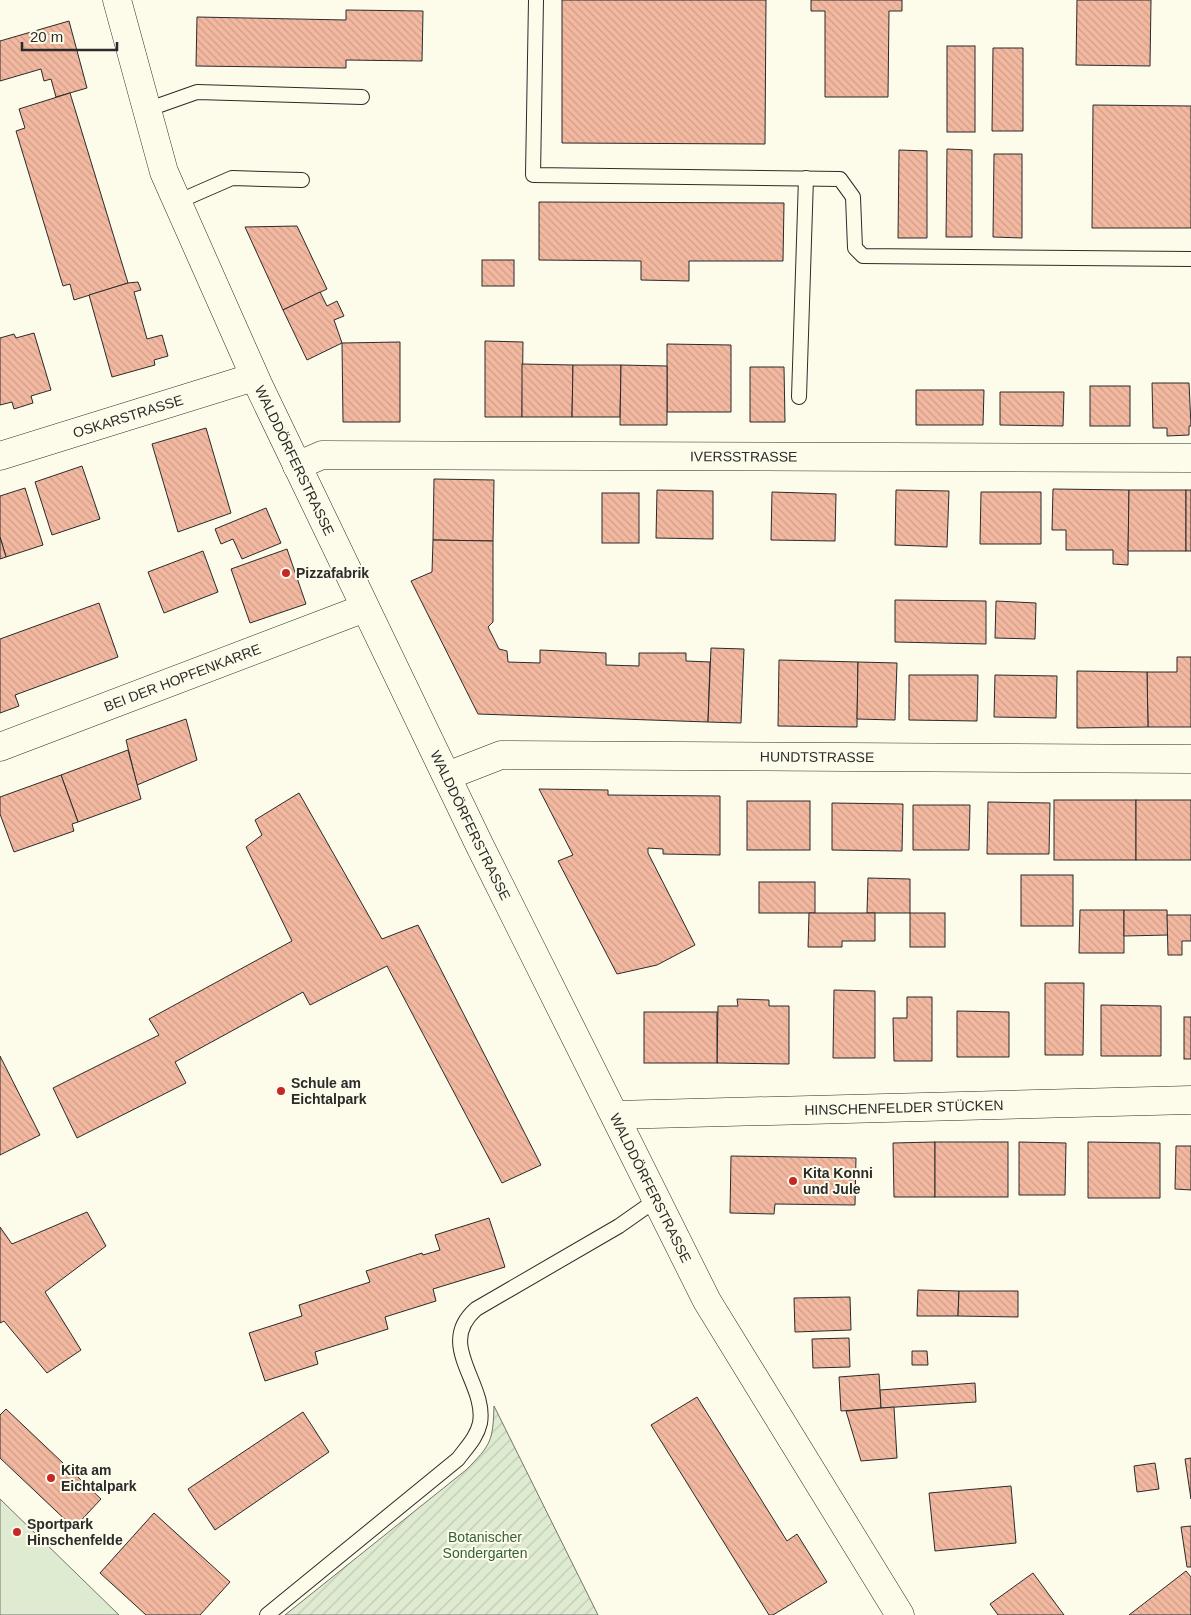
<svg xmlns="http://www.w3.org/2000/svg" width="1191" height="1615" viewBox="0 0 1191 1615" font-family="Helvetica,sans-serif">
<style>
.garden{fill:url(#garden-furrows);stroke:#74746e}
.pitch{fill:#deebd1;stroke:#74746e}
.building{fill:url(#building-back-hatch);stroke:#2b2b2b}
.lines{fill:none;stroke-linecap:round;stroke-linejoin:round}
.service-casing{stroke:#2b2b2b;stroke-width:16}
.minor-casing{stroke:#2b2b2b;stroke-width:29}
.tertiary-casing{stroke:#2b2b2b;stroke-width:29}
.service{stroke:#fdfbea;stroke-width:14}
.minor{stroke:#fdfbea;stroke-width:28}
.tertiary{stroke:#fdfbea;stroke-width:28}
.poi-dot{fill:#c62828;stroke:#fdfbea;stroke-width:2}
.labels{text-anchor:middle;stroke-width:4;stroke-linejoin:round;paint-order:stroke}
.street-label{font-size:14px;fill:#2b2b2b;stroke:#fdfbea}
.poi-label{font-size:14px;font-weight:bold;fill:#2b2b2b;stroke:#fdfbea;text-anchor:start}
.park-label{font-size:14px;fill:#34623c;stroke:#fdfbea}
</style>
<defs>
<pattern id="garden-furrows" width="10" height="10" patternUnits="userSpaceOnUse" patternTransform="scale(1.25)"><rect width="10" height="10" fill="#deebd1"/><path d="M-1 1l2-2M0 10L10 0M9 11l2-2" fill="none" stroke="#bfcab4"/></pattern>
<pattern id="building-back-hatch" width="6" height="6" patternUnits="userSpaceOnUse" patternTransform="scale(1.25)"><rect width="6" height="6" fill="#f2b8a0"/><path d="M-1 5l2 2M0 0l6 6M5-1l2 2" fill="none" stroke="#d09e8a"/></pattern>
</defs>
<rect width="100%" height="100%" fill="#fdfbea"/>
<path class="garden" d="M494,1406L598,1615H285L466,1470C491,1445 493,1441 494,1406Z"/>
<path class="pitch" d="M0,1499L119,1615H0Z"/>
<g class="building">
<path d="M562,0H766L765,144L562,143Z"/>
<path d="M811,0H902V11H889L888,97H825V11H811Z"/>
<path d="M1077,0H1151L1150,66L1076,65Z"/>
<path d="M346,10L423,11L422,61L346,60V68L196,66L197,17L346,20Z"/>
<path d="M69,21L87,88L56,97L51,79L44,81L41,69L0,81V41Z"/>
<rect x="947" y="46" width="28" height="86"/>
<path d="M993,48H1023V131H992Z"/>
<path d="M70,93L128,283L74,300L70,284L63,286L16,131L25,128L19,109Z"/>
<path d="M1093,105L1191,106V228H1092Z"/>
<path d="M947,149L972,150V237H946Z"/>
<path d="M899,150L927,151V238H898Z"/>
<path d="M994,154H1022V238L993,237Z"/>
<path d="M539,202L784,203L783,261H689V281L641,280V261L539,260Z"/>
<path d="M297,226L327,289L283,310L245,227Z"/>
<rect x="482" y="260" width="32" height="26"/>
<path d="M138,282L141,290L134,292L147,339L162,335L168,356L154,360L155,365L112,377L89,295L128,283Z"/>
<path d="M320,292L327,306L337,301L344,316L334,320L342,343L307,360L283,310Z"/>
<path d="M34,333L51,390L31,396L33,403L14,409L12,402L0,405V338L14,334L16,338Z"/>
<path d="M485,341L523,342L522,417H485Z"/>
<path d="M400,342V422H343L342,343Z"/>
<path d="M667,344L731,345V412H667Z"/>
<path d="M522,364L573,365L572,417H522Z"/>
<path d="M573,365H621L620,417H572Z"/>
<path d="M621,365L667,366V425H620Z"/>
<path d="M750,367H784L785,422H750Z"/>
<path d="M1152,383H1189L1191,426H1189V435L1167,436V428H1153Z"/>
<rect x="1090" y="386" width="40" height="40"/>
<path d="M916,390H984L983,425H916Z"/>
<path d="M1000,392H1064L1063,426L1000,425Z"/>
<path d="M206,428L231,513L178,532L152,444Z"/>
<path d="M82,466L100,519L52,535L35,482Z"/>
<path d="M434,479L494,480L493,541L433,540Z"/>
<path d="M25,488L43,545L6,557L0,537V496Z"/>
<path d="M1053,489L1129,490L1128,565L1113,564V550H1066V530H1052Z"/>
<path d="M657,490L713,491V539L656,538Z"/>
<path d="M896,490L949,491L947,547L895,545Z"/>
<path d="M1129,490H1186V551H1128Z"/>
<rect x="1186" y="490" width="5" height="61"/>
<path d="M772,492L836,494L835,541L771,540Z"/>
<path d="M981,492H1041V544H980Z"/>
<rect x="602" y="493" width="37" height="50"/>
<path d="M266,508L281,543L242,559L233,539L221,544L215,529Z"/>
<path d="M0,537L6,557L0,559Z"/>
<path d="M433,540L493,541V622L488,627L499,649L507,651L508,662L540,663V650L606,653V665L639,666V653H686V661L710,662L708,722L478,714L411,581L432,572Z"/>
<path d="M287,549L306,604L250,623L231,569Z"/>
<path d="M203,551L218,592L164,613L148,572Z"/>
<path d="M895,600L986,601V644L895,642Z"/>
<path d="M996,601L1036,603L1035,639L995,638Z"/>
<path d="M99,603L118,657L15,695L19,706L0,713V639Z"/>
<path d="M711,648L744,649L741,723L708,722Z"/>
<path d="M1177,657H1191V727H1148L1147,672H1177Z"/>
<path d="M779,660L858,662L857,727L778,726Z"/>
<path d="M858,662L897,663L895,720L857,719Z"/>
<path d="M1077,671L1147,672L1148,727L1077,728Z"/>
<path d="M909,675H978L977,721L909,720Z"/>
<path d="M995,675L1057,676L1056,718L994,717Z"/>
<path d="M186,719L197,760L137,785L126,740Z"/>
<path d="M128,750L141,799L78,822L61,775Z"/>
<path d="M61,775L78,822L72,824L74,831L14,852L0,814V797Z"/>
<path d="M539,789L608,790V795L720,796V855L663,854V849L648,848V853L695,945L657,965L617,974L558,861L573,855Z"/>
<path d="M299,793L382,939L418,925L541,1165L502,1183L387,966L310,1005L303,992L175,1062L186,1083L77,1138L53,1088L159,1035L149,1019L292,941L246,847L262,835L255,820Z"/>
<rect x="1054" y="800" width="82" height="60"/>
<rect x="1136" y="800" width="55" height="60"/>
<rect x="747" y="801" width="63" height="49"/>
<path d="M988,802L1050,803L1049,854H987Z"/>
<path d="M832,803L903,804L902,851L832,850Z"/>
<path d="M913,805H970L969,850H913Z"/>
<rect x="1021" y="875" width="52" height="51"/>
<path d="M868,878L910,879V913H867Z"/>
<rect x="759" y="882" width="56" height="31"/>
<path d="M1080,910H1124V953H1079Z"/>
<path d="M1124,910H1167L1168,935L1124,936Z"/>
<path d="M809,913H875V941H842V947H808Z"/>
<rect x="910" y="913" width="35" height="34"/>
<path d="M1167,915H1191V941H1182V955H1168Z"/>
<path d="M1045,983H1084L1083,1055H1045Z"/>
<path d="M834,990L875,991V1058H833Z"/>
<path d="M907,997H932V1061H894L893,1018H907Z"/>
<path d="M737,999L769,1000V1006H789V1064L717,1063L718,1006H738Z"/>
<path d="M1101,1005L1161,1006V1056H1101Z"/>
<path d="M957,1011L1009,1012V1057H957Z"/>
<rect x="644" y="1012" width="73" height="51"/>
<rect x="1184" y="1017" width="7" height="42"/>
<path d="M0,1056L40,1135L0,1155Z"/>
<path d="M935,1142V1197H894L893,1143Z"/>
<rect x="935" y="1142" width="73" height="55"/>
<path d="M1019,1142L1066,1143L1065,1195H1019Z"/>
<path d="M1088,1142L1160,1143V1198H1088Z"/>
<path d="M1176,1146H1191V1190L1175,1189Z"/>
<path d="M731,1156L856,1158L855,1205L775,1204L774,1214L730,1213Z"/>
<path d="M87,1212L106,1246L45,1292L81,1350L47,1373L4,1321L0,1323V1227L12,1244Z"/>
<path d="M489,1218L505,1267L433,1289L436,1301L385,1317L388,1329L315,1352L318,1364L265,1381L249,1333L302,1316L299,1305L370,1282L366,1271L422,1253L423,1255L440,1250L435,1235Z"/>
<path d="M918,1290L959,1291L958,1316H917Z"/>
<path d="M959,1291H1018V1317L958,1316Z"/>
<path d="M850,1297L851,1330L795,1332L794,1298Z"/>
<path d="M849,1338L850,1367L813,1368L812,1339Z"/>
<path d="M912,1351H927L928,1365H912Z"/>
<path d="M879,1374L881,1408L841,1411L839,1377Z"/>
<path d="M975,1383L976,1402L881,1408L880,1390Z"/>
<path d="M697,1397L787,1541L797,1534L827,1582L773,1615H769L651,1425Z"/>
<path d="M894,1407L897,1458L861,1461L846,1411Z"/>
<path d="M6,1409L101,1499L74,1528L0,1458V1415Z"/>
<path d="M303,1412L329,1452L215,1530L188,1489Z"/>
<path d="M1191,1458V1499L1185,1459Z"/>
<path d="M1155,1463L1159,1489L1137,1492L1134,1466Z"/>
<path d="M1011,1486L1016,1543L935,1551L929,1493Z"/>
<path d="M154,1513L230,1582L200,1615H146L100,1573Z"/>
<path d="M1191,1526V1567H1187L1181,1527Z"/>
<path d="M1186,1571L1191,1577V1615H1129Z"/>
<path d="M1033,1573L1064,1615H998L990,1604Z"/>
</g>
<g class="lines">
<defs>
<g id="service">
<path d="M536,0L533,175L840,179L853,197L855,248L863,256L1191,259"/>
<path d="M146,110L197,92L362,97"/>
<path d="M177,202L232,178L302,180"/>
<path d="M799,397L806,178"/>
<path d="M267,1615L458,1459C467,1447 477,1437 480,1423C487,1383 435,1345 476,1309L619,1226L656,1200"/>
</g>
<g id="minor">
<path id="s1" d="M0,456L254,377"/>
<path id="s2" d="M297,466L322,455L1191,458"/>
<path id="s3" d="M0,747L365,608"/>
<path id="s4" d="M447,776L501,755L1191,759"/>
<path id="s5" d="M615,1115L1191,1100"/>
</g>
<g id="tertiary">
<path id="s6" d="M117,0L164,172L258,384L479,844L707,1301L900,1615"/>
</g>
</defs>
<use href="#service" class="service-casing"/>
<use href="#minor" class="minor-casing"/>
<use href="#tertiary" class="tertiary-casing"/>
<use href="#service" class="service"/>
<use href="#minor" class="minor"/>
<use href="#tertiary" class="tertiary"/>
</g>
<g class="poi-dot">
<circle cx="286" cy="573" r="5"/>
<circle cx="281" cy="1091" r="5"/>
<circle cx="793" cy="1181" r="5"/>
<circle cx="51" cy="1478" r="5"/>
<circle cx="17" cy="1532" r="5"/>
</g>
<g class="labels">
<g class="street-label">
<text dy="5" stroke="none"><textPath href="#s1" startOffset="134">OSKARSTRASSE</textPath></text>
<text dy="5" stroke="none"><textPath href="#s2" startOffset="449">IVERSSTRASSE</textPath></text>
<text dy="5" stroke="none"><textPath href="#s6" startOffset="495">WALDDÖRFERSTRASSE</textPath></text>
<text dy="5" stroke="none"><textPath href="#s3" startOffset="195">BEI DER HOPFENKARRE</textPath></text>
<text dy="5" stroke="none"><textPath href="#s4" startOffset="374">HUNDTSTRASSE</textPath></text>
<text dy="5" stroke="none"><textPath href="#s6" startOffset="900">WALDDÖRFERSTRASSE</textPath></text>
<text dy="5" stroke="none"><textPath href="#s5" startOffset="289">HINSCHENFELDER STÜCKEN</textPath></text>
<text dy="5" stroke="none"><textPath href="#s6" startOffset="1305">WALDDÖRFERSTRASSE</textPath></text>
</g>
<g class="poi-label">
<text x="296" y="578">Pizzafabrik</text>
<text x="291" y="1088">Schule am<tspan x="291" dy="16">Eichtalpark</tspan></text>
<text x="803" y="1178">Kita Konni<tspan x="803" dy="16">und Jule</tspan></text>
<text x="61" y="1475">Kita am<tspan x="61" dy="16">Eichtalpark</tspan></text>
<text x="27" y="1529">Sportpark<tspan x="27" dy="16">Hinschenfelde</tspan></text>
</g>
<g class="park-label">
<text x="485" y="1542">Botanischer<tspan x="485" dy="16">Sondergarten</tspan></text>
</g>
</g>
<path d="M22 42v8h95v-8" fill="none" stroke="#2b2b2b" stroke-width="2.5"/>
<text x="30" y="42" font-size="15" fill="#2b2b2b" stroke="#fdfbea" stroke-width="4" paint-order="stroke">20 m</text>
</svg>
